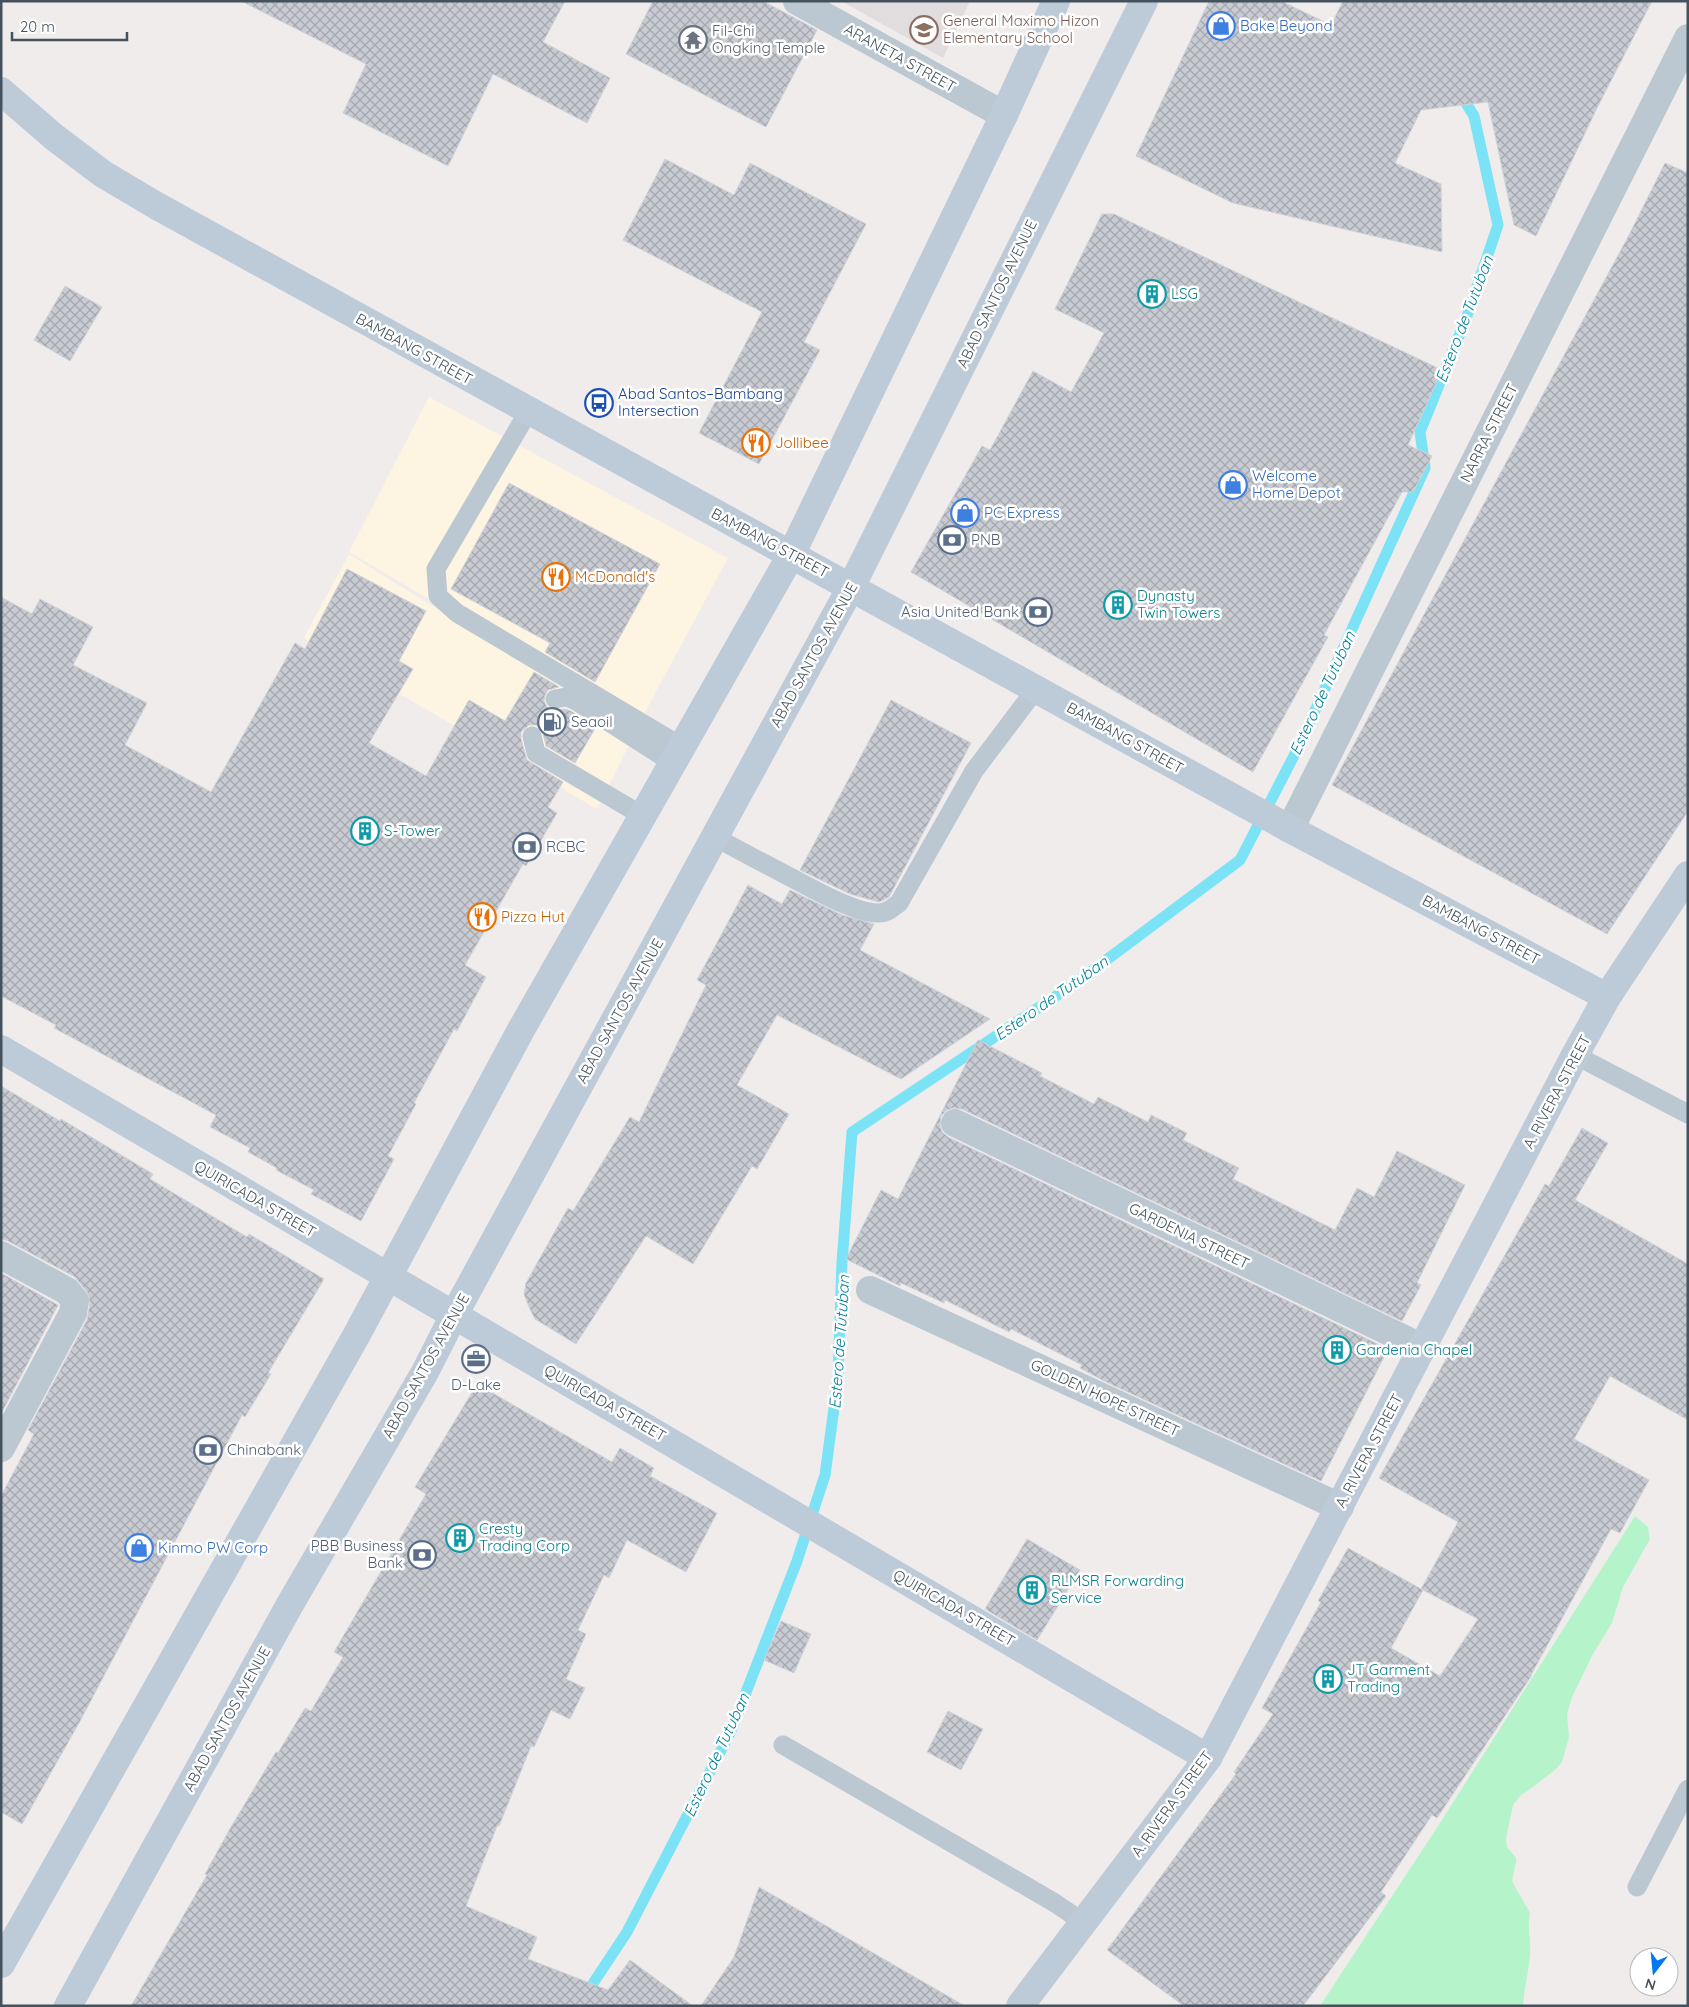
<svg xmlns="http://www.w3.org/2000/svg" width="1689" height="2007" viewBox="0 0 1689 2007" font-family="Quicksand,sans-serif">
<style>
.commercial{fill:#fef4e2}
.education{fill:#e1ddde}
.grass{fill:#b5f4ca}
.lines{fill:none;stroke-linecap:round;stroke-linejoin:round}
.stream{stroke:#7ce3f6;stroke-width:11}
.building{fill:url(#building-cross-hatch);stroke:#d0d3d9}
.lane{stroke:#bbc8d1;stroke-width:19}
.street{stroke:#bbc8d1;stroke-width:28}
.secondary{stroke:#bdcbd9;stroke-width:28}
.labels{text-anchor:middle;stroke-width:5;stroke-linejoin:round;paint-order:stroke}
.education-label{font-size:15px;fill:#785e54;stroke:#fff;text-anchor:start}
.shop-label{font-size:15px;fill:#366cbe;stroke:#fff;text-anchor:start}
.worship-label{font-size:15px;fill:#5b616d;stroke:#fff;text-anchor:start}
.street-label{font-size:15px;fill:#43525c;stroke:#fff}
.culture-label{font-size:15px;fill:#0d838f;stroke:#fff;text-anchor:start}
.transit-label{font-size:15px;fill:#164399;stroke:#fff;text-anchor:start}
.food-label{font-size:15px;fill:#c56008;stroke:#fff;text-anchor:start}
.service-label{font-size:15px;fill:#4e5e75;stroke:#fff;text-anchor:start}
.water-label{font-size:16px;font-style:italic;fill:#03829a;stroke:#fff}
</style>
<defs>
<pattern id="building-cross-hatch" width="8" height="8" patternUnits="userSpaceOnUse" patternTransform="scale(1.25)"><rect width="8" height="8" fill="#c8ccd2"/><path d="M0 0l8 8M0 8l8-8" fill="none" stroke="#a4a8ae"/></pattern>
</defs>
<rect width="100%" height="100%" fill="#f0ecec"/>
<g class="commercial">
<path d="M429,397L728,558L636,729L454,614L349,552Z"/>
<path d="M349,554L635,733L597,809L304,638Z"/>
</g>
<path class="education" d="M841,1H970L943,58Z"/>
<path class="grass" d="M1635,1516L1648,1527L1650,1539L1623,1587L1612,1623L1593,1654L1572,1697L1567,1714L1569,1737L1562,1762L1556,1769L1533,1787L1521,1795L1513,1805L1506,1839L1507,1847L1516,1858V1862L1512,1881L1530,1913C1527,1927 1531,1940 1530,1954C1529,1971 1524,1988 1523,2006H1320L1440,1823Z"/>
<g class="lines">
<path class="stream" d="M584,1997L627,1932L731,1731L797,1561L825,1475L838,1378L842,1262L852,1132L1077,982L1240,860L1299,746L1425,468L1420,432L1467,316L1498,225L1474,116L1459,92"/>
</g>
<g class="building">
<path d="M241,1H565L543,42L610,78L587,123L493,74L448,166L343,113L366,64Z"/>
<path d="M653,1H763L817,30L766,127L626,54Z"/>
<path d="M1209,1H1281L1331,25L1343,1H1652L1597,108L1536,236L1514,225L1488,102L1421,110L1395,163L1441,184L1442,252L1233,203L1136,156Z"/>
<path d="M665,159L734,195L750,163L866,224L804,342L820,350L759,464L699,433L762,312L623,240Z"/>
<path d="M1665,163L1688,173V811L1607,934L1332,785L1629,235Z"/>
<path d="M1102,214H1114L1442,370L1408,445L1432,456L1413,492H1402L1324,635L1328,637L1253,772L911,572L982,446L990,450L1033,371L1071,392L1104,333L1055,309Z"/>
<path d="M65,286L102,307L70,361L34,340Z"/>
<path d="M509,483L660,564L595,682L545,652L550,643L451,589Z"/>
<path d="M347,569L426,611L399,661L413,669L369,743L426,776L469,700L505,721L534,672L559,687L548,690L545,695L544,701L547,707L552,710L565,709L571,711L596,727L575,763L546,746L543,733L536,725H529L521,732V739L527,760L563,782L548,807L557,813L526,866L523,864L465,965L486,977L457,1031L454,1029L414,1103L416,1104L388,1156L394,1159L361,1221L311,1194L314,1190L276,1170L277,1168L248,1152L250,1148L210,1127L216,1115L54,1028L56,1025L1,996V597L32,614L40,599L93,627L73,665L147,703L125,745L211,792L295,643L305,649Z"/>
<path d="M891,700L971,743L889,897L879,902L850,894L800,870Z"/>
<path d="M748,885L782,904L790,890L842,915L874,924L860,950L990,1019L901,1079L777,1015L737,1085L789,1114L757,1169L752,1166L693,1264L646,1236L576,1344L535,1319L529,1307L524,1294L526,1283L568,1208L573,1211L630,1117L639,1122L706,985L697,980Z"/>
<path d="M978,1040L1042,1073L1040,1076L1094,1104L1098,1097L1148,1122L1151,1115L1187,1133L1183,1140L1239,1168L1233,1179L1335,1230L1357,1188L1374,1197L1397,1151L1465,1185L1417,1283L1421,1285L1402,1321L962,1109L953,1108L947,1110L941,1116L940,1125L942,1132L948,1137L1388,1349L1321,1481L1106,1382L1080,1368L1082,1365L1011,1329L1009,1332L945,1300L944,1303L901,1283L900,1286L846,1259L881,1190L898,1199Z"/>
<path d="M1,1086L60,1121L61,1119L153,1174L150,1179L247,1237L249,1234L324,1279L268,1373L271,1374L245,1417L242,1415L79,1723L22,1824L1,1812V1496L34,1434L28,1430L87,1320L90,1303L87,1292L75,1277L8,1241L1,1239Z"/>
<path d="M1582,1128L1608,1143L1575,1200L1688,1264V1420L1610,1376L1574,1439L1649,1480L1620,1533L1611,1529L1531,1675H1532L1437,1818L1432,1815L1381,1892L1386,1896L1303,2006H1184L1107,1950L1236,1774L1234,1772L1273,1714L1262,1708L1321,1602L1318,1601L1348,1548L1423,1590L1391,1648L1440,1676L1478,1619L1421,1589L1458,1522L1379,1478L1545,1184L1549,1186Z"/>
<path d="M1,1273L58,1305L1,1414Z"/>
<path d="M477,1384L612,1462L620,1448L654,1468L650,1476L717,1513L686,1572L627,1540L609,1578L604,1575L578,1630L586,1634L566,1679L585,1688L570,1719L551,1710L534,1747L531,1746L499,1826H497L466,1906L537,1937L528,1959L608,1990L630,1960L693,2006H131L207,1875L205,1874L231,1827L276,1752L278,1753L305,1708L311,1711L343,1657L334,1652L426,1494L415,1487Z"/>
<path d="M1027,1539L1080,1570L1037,1640L985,1609Z"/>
<path d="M781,1621L811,1634L794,1673L764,1660Z"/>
<path d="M948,1711L983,1729L961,1770L927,1752Z"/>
<path d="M759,1887L965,2006H701L734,1957Z"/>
</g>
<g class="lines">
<g class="lane">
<path d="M528,412L436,569L438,596L457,613L682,747"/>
<path d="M555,699L566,697L576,701L673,763"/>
<path d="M532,736L536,753L643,816"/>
<path d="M715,837C740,851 765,864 790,877C811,888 856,914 879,913C888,913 892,908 899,903L974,771L1036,689"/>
<path d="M1575,1055L1688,1114"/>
<path d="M783,1745L1055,1903L1083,1922"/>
<path d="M1637,1887L1688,1789"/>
</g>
<g class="street">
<path d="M797,1L1004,115"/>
<path d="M1290,829L1688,38"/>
<path d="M955,1123L1423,1348"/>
<path d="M1,1255L67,1291L75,1301L73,1313L1,1448"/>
<path d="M870,1290L1340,1507"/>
</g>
<g class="secondary">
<path d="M1,91L54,137L103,174L157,206L1290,829L1607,997"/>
<path d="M1,1049L1208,1758"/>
<path d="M1,1964L356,1336L522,1028L791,555L1004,115L1056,1"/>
<path d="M68,2006L289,1606L425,1372L454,1315L851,587L1144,1"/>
<path d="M1020,2006L1208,1758L1575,1055L1607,997L1688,875"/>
</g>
</g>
<defs>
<symbol id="shop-ring" viewBox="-11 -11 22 22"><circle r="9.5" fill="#fff" stroke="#3f7fe0" stroke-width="1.5"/><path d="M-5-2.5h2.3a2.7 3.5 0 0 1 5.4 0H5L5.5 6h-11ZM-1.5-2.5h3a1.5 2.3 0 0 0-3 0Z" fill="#3f7fe0"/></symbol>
<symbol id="school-ring" viewBox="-11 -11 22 22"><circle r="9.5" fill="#fff" stroke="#8d6e63" stroke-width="1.5"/><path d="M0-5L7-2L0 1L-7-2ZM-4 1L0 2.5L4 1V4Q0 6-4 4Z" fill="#8d6e63"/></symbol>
<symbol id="temple-ring" viewBox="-11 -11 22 22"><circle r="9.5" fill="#fff" stroke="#6b7280" stroke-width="1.5"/><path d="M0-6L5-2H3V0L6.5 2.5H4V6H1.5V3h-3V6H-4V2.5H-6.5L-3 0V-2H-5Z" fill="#6b7280"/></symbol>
<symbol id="building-ring" viewBox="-11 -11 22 22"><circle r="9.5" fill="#fff" stroke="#0f9aa8" stroke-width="1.5"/><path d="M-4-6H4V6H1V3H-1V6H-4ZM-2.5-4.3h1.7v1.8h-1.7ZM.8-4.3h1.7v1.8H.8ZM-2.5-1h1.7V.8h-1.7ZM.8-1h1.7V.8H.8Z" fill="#0f9aa8"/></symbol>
<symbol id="bus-ring" viewBox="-11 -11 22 22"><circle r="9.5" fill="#fff" stroke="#1a4fb4" stroke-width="1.5"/><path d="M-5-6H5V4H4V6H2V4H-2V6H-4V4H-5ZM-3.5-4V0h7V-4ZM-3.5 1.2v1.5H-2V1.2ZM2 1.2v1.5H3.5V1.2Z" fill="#1a4fb4"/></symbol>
<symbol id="restaurant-ring" viewBox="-11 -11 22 22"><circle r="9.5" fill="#fff" stroke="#e8710a" stroke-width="1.5"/><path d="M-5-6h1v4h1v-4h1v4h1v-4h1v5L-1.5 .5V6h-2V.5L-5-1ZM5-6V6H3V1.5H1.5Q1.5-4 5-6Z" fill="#e8710a"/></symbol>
<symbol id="bank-ring" viewBox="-11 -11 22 22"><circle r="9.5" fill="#fff" stroke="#5c6f8a" stroke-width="1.5"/><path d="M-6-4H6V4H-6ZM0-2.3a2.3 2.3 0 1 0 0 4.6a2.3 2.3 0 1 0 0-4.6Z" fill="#5c6f8a"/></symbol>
<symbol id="fuel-ring" viewBox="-11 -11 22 22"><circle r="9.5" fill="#fff" stroke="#5c6f8a" stroke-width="1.5"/><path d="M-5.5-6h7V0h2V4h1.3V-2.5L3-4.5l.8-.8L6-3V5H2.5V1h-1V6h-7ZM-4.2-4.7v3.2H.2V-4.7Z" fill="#5c6f8a"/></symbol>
<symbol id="office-ring" viewBox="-11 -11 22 22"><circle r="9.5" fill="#fff" stroke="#5c6f8a" stroke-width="1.5"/><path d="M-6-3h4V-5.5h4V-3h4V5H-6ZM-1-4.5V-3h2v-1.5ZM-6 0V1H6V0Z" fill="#5c6f8a"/></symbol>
</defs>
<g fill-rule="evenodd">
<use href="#shop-ring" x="1205" y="10" width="32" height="32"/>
<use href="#school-ring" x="908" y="14" width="32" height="32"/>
<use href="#temple-ring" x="677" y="24" width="32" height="32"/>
<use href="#building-ring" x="1136" y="278" width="32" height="32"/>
<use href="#bus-ring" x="583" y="387" width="32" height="32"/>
<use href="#restaurant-ring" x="740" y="427" width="32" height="32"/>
<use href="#shop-ring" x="1217" y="469" width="32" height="32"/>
<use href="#shop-ring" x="949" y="497" width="32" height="32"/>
<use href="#bank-ring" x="936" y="524" width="32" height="32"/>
<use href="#restaurant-ring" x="540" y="561" width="32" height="32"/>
<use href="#building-ring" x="1102" y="589" width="32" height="32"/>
<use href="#bank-ring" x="1022" y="596" width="32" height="32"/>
<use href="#fuel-ring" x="536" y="706" width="32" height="32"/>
<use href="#building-ring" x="349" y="815" width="32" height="32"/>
<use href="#bank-ring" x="511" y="831" width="32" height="32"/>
<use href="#restaurant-ring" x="466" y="901" width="32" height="32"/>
<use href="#building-ring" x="1321" y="1334" width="32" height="32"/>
<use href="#office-ring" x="460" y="1343" width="32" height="32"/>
<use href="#bank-ring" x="192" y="1434" width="32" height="32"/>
<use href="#building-ring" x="444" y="1522" width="32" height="32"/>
<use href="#shop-ring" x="123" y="1532" width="32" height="32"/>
<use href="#bank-ring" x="406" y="1539" width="32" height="32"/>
<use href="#building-ring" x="1016" y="1574" width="32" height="32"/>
<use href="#building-ring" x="1312" y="1663" width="32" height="32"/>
</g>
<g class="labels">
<g class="education-label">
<text x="943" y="26">General Maximo Hizon<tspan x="943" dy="17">Elementary School</tspan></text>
</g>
<g class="shop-label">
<text x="1240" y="31">Bake Beyond</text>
<text x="1252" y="481">Welcome<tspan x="1252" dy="17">Home Depot</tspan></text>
<text x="984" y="518">PC Express</text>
<text x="158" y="1553">Kinmo PW Corp</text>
</g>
<g class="worship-label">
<text x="712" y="36">Fil-Chi<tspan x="712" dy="17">Ongking Temple</tspan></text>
</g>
<g class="street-label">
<text transform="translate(900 58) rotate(29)" y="5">ARANETA STREET</text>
<text transform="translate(997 294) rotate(-64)" y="5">ABAD SANTOS AVENUE</text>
<text transform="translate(414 349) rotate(29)" y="5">BAMBANG STREET</text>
<text transform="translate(1489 433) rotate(-63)" y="5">NARRA STREET</text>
<text transform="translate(770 543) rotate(28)" y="5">BAMBANG STREET</text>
<text transform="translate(814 655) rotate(-61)" y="5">ABAD SANTOS AVENUE</text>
<text transform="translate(1125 738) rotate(29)" y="5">BAMBANG STREET</text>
<text transform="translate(1481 930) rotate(28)" y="5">BAMBANG STREET</text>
<text transform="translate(620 1011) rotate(-61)" y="5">ABAD SANTOS AVENUE</text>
<text transform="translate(1557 1092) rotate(-62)" y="5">A. RIVERA STREET</text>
<text transform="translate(255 1199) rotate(30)" y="5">QUIRICADA STREET</text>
<text transform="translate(1189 1236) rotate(26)" y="5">GARDENIA STREET</text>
<text transform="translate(426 1366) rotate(-61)" y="5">ABAD SANTOS AVENUE</text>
<text transform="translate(1105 1398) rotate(25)" y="5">GOLDEN HOPE STREET</text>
<text transform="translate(605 1403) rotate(30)" y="5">QUIRICADA STREET</text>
<text transform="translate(1369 1451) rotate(-62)" y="5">A. RIVERA STREET</text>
<text transform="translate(954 1608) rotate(30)" y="5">QUIRICADA STREET</text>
<text transform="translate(227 1719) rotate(-61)" y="5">ABAD SANTOS AVENUE</text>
<text transform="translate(1172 1804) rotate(-54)" y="5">A. RIVERA STREET</text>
</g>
<g class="culture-label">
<text x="1171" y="299">LSG</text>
<text x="1137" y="601">Dynasty<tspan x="1137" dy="17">Twin Towers</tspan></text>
<text x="384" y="836">S-Tower</text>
<text x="1356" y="1355">Gardenia Chapel</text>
<text x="479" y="1534">Cresty<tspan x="479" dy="17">Trading Corp</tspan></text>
<text x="1051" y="1586">RLMSR Forwarding<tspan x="1051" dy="17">Service</tspan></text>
<text x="1347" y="1675">JT Garment<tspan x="1347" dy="17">Trading</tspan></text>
</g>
<g class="transit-label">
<text x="618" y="399">Abad Santos–Bambang<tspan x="618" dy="17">Intersection</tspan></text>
</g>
<g class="food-label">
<text x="775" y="448">Jollibee</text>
<text x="575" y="582">McDonald's</text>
<text x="501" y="922">Pizza Hut</text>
</g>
<g class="service-label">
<text x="971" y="545">PNB</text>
<text x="1019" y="617" text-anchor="end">Asia United Bank</text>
<text x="571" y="727">Seaoil</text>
<text x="546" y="852">RCBC</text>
<text x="476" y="1390" text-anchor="middle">D-Lake</text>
<text x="227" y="1455">Chinabank</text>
<text x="403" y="1551" text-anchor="end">PBB Business<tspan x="403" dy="17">Bank</tspan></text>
</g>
<g class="water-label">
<text transform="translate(1464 319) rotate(-69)" y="6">Estero de Tutuban</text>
<text transform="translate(1322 693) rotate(-65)" y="6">Estero de Tutuban</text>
<text transform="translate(1051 998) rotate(-35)" y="6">Estero de Tutuban</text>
<text transform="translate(839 1342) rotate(-86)" y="6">Estero de Tutuban</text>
<text transform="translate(716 1755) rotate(-65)" y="6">Estero de Tutuban</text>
</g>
</g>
<rect width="1689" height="2007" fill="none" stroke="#43525c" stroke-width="5"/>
<g transform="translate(1654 1972) rotate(196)"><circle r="24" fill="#ffffff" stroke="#b4babe"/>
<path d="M0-4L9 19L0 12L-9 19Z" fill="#0478f2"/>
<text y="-8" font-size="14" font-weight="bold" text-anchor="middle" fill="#43525c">N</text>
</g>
<path d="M12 32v8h115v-8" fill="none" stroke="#43525c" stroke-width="2.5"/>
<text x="20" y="32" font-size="15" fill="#43525c" stroke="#ffffff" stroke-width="4" paint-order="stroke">20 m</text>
</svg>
